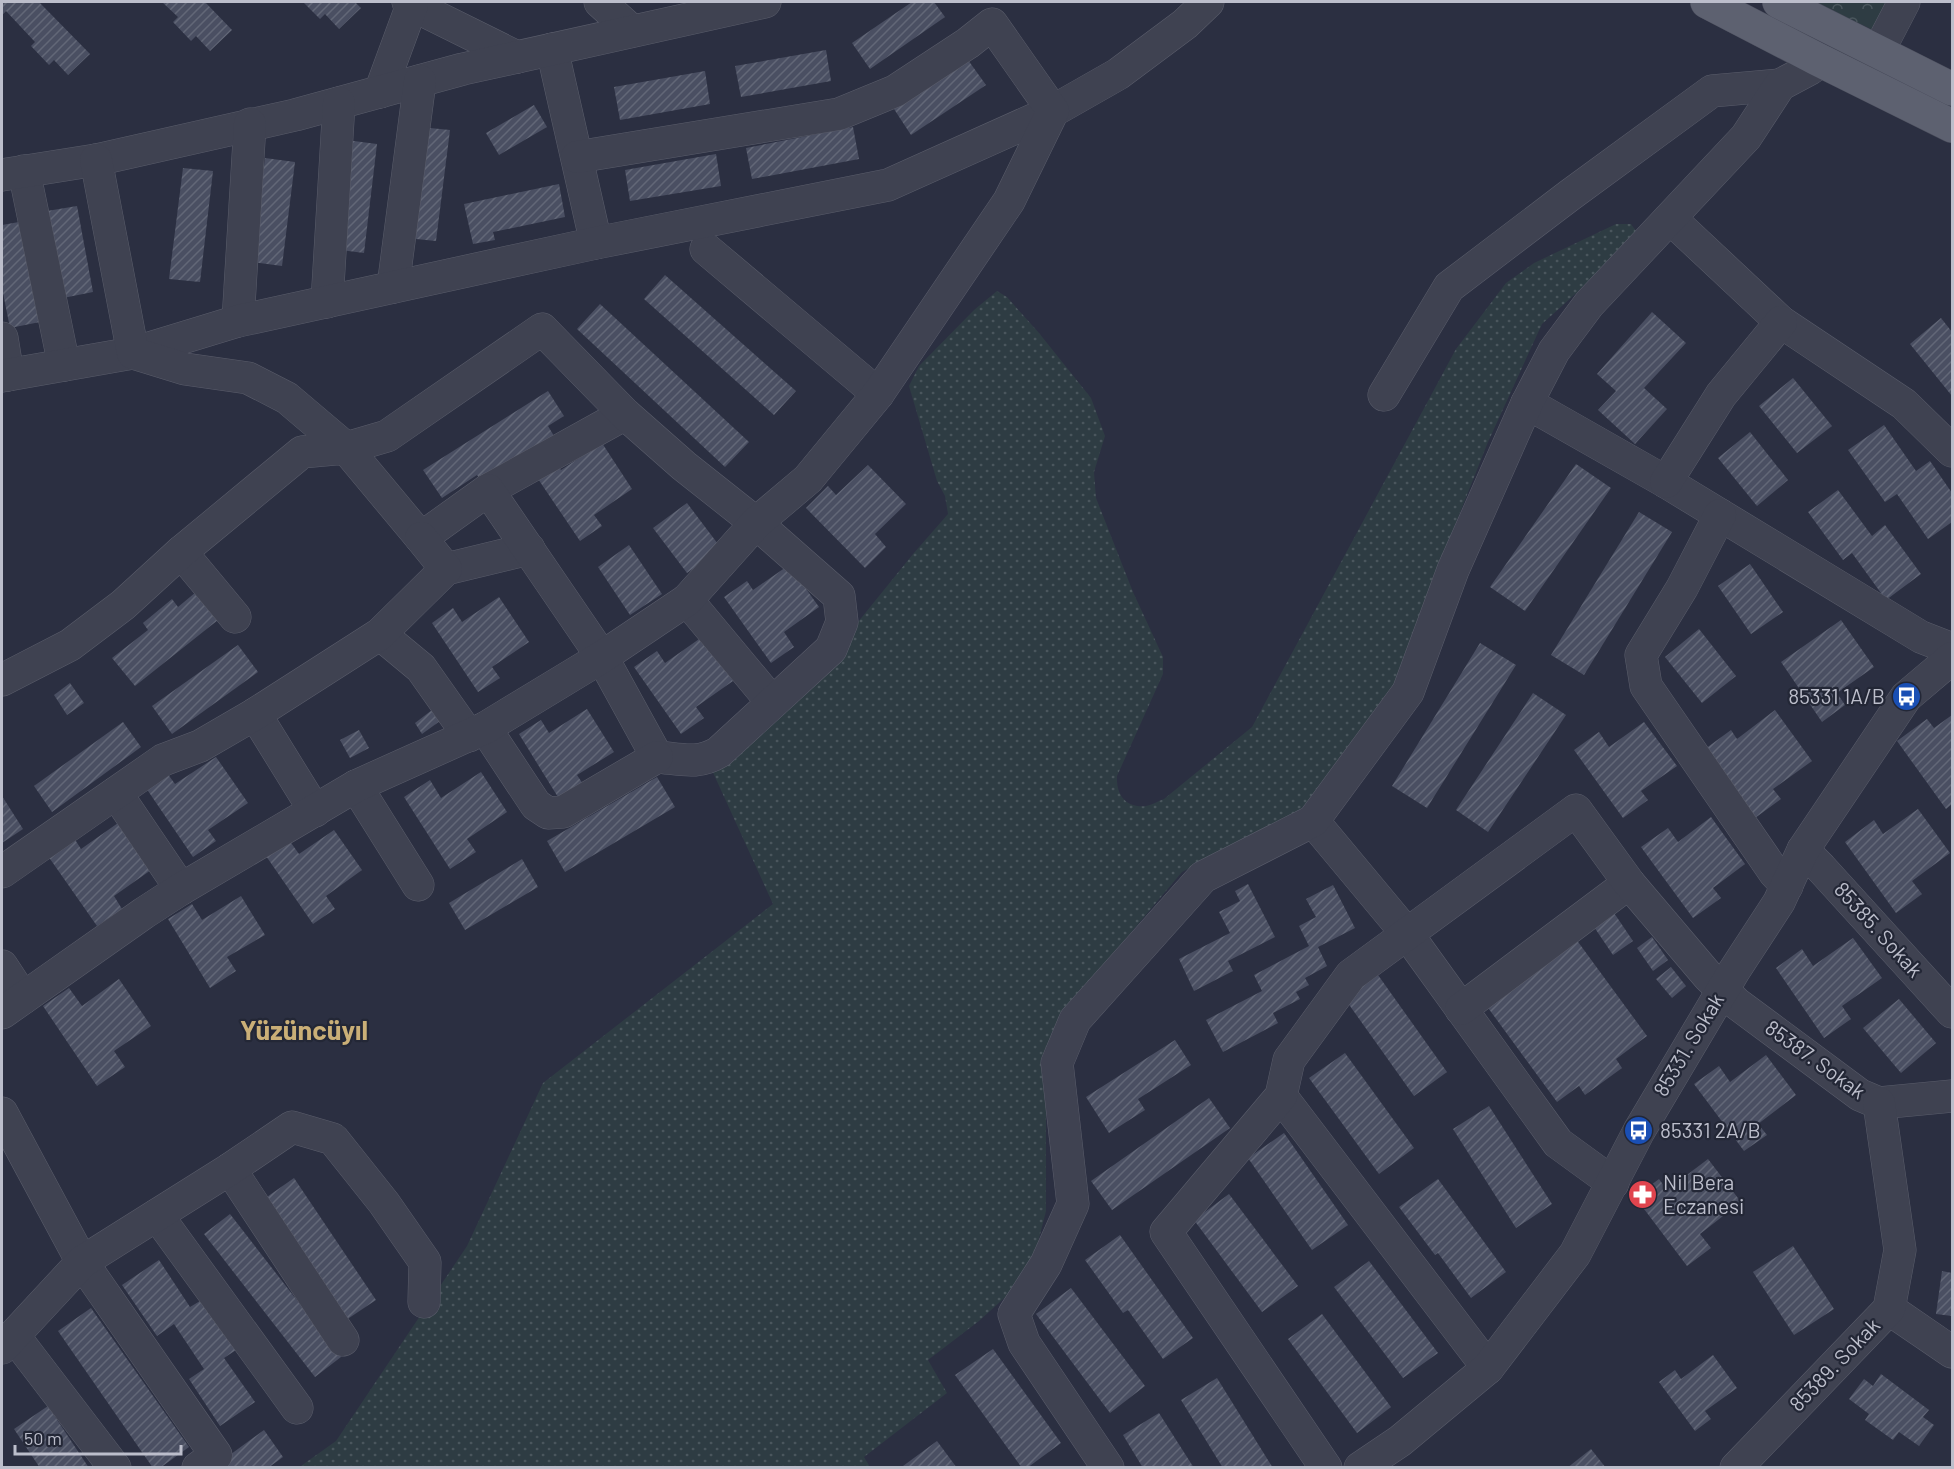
<svg xmlns="http://www.w3.org/2000/svg" width="1954" height="1469" viewBox="0 0 1954 1469" font-family="Barlow,sans-serif">
<style>
.grass{fill:url(#grass-dots)}
.park{fill:url(#park-crowns)}
.building{fill:url(#building-hatch)}
.lines{fill:none;stroke-linecap:round;stroke-linejoin:round}
.minor-casing{stroke:#5a5d6b;stroke-width:33}
.major-casing{stroke:#484b5a;stroke-width:34}
.minor{stroke:#3f4251;stroke-width:32}
.major{stroke:#5d6170;stroke-width:33}
.labels{text-anchor:middle;stroke-width:4.5;stroke-linejoin:round;paint-order:stroke}
.poi-label{font-size:21px;fill:#bcbecb;stroke:#232736;text-anchor:start}
.street-label{font-size:21px;fill:#bcbecb;stroke:#232736}
.district-label{font-size:27px;font-weight:bold;fill:#caaf77;stroke:#232736}
</style>
<defs>
<pattern id="grass-dots" width="8" height="8" patternUnits="userSpaceOnUse" patternTransform="scale(1.5)"><rect width="8" height="8" fill="#2e3c43"/><path d="M2 2h.1M6 6h.1" fill="none" stroke="#4a565d" stroke-width="1.8" stroke-linecap="round"/></pattern>
<pattern id="park-crowns" width="20" height="18" patternUnits="userSpaceOnUse" patternTransform="scale(1.5)"><rect width="20" height="18" fill="#2e3c43"/><path d="M2 6a3 3 0 1 1 6 0M12 15a3 3 0 1 1 6 0" fill="none" stroke="#4a565d"/></pattern>
<pattern id="building-hatch" width="6" height="6" patternUnits="userSpaceOnUse" patternTransform="scale(1.5)"><rect width="6" height="6" fill="#4a4f62"/><path d="M-1 1l2-2M0 6l6-6M5 7l2-2" fill="none" stroke="#626777"/></pattern>
</defs>
<rect width="100%" height="100%" fill="#2b2f41"/>
<path class="grass" d="M1616,224H1631L1636,231L1634,241L1542,324L1488,442L1423,606L1409,682L1324,794L1303,808L1182,872L1106,962L1046,1050V1211L1034,1258L1011,1292L979,1321L928,1360L947,1393L864,1457L870,1467L298,1468L336,1441L467,1246L543,1083L773,904L710,766L811,680L913,554L948,514L945,496L937,481L909,386L919,366L974,310L997,291L1007,297L1039,333L1091,398L1105,436L1094,472L1096,498L1133,592L1163,657V674L1117,776C1116,794 1125,808 1146,806C1152,805 1158,801 1164,799L1252,727L1456,349L1506,283L1534,263Z"/>
<path class="park" d="M1814,2H1888L1873,30Z"/>
<g class="building">
<path d="M2,2H39L90,54L68,75L54,60L49,65L31,46L35,42L6,11L2,15Z"/>
<path d="M162,2H205L232,30L210,51L196,36L191,41L173,22L178,17Z"/>
<path d="M303,2H355L361,8L339,29L325,14L320,19Z"/>
<path d="M912,2H934L945,17L870,69L852,43Z"/>
<path d="M826,50L831,81L741,97L735,66Z"/>
<path d="M968,60L986,85L911,135L894,109Z"/>
<path d="M705,71L710,104L620,120L614,87Z"/>
<path d="M534,105L547,127L499,155L486,133Z"/>
<path d="M420,127L450,130L436,241L406,238Z"/>
<path d="M853,127L859,159L752,179L746,148Z"/>
<path d="M346,140L377,144L364,253L333,249Z"/>
<path d="M716,154L721,186L630,201L625,170Z"/>
<path d="M265,158L295,162L282,266L252,262Z"/>
<path d="M183,168L213,171L200,282L169,279Z"/>
<path d="M559,184L565,217L493,232L495,240L473,244L464,204Z"/>
<path d="M77,206L93,292L63,298L47,211Z"/>
<path d="M19,222L40,322L10,328L2,288V225Z"/>
<path d="M665,275L796,391L774,415L644,299Z"/>
<path d="M600,304L749,442L725,467L577,329Z"/>
<path d="M1652,312L1686,343L1644,388L1667,409L1635,444L1598,410L1616,391L1597,374Z"/>
<path d="M1941,318L1952,332V396L1910,344Z"/>
<path d="M1793,378L1832,426L1797,453L1759,406Z"/>
<path d="M548,391L564,416L548,426L554,436L483,484L477,475L442,498L423,470Z"/>
<path d="M1884,425L1916,471L1930,461L1952,493V522L1928,539L1897,494L1885,502L1848,450Z"/>
<path d="M1750,432L1788,480L1757,506L1718,458Z"/>
<path d="M602,443L632,489L594,515L602,526L580,541L534,473L554,460L561,470Z"/>
<path d="M1576,464L1611,488L1525,611L1490,587Z"/>
<path d="M868,465L906,504L875,534L886,547L865,568L806,508L828,486L836,495Z"/>
<path d="M1838,490L1872,536L1885,525L1921,574L1886,600L1852,553L1843,560L1808,512Z"/>
<path d="M687,503L721,548L687,573L653,528Z"/>
<path d="M1639,512L1672,532L1584,675L1551,655Z"/>
<path d="M629,545L662,594L630,615L598,567Z"/>
<path d="M1750,564L1783,612L1751,634L1718,586Z"/>
<path d="M789,565L819,607L784,632L794,647L771,663L724,597L747,581L753,590Z"/>
<path d="M196,592L218,620L135,686L112,658L148,630L143,623L172,599L178,607Z"/>
<path d="M499,597L529,642L492,667L500,678L478,692L432,623L453,608L462,622Z"/>
<path d="M1841,620L1874,667L1837,693L1845,705L1822,722L1781,662Z"/>
<path d="M1699,629L1736,676L1702,703L1665,657Z"/>
<path d="M702,637L733,681L696,707L704,718L681,734L634,667L657,651L665,663Z"/>
<path d="M1480,643L1516,665L1427,808L1392,786Z"/>
<path d="M238,645L258,672L172,734L152,706Z"/>
<path d="M70,683L84,703L67,715L54,695Z"/>
<path d="M1533,693L1566,715L1488,832L1456,810Z"/>
<path d="M587,709L614,752L577,775L585,787L561,802L519,734L541,720L549,733Z"/>
<path d="M432,710L440,721L422,734L415,723Z"/>
<path d="M1775,710L1812,761L1773,789L1781,799L1755,818L1705,749L1731,730L1737,739Z"/>
<path d="M1952,715V804L1946,809L1897,741L1927,719L1934,728Z"/>
<path d="M123,722L141,747L52,812L34,786Z"/>
<path d="M1644,722L1677,766L1641,791L1648,800L1623,818L1574,750L1599,732L1609,747Z"/>
<path d="M359,730L369,748L350,758L340,740Z"/>
<path d="M216,757L248,803L208,830L216,841L193,857L146,788L167,773L175,784Z"/>
<path d="M481,772L507,812L467,839L476,852L450,869L404,797L430,780L441,798Z"/>
<path d="M657,777L675,807L565,872L547,841Z"/>
<path d="M2,796L23,829L2,843Z"/>
<path d="M1918,809L1950,853L1912,881L1922,894L1896,913L1845,842L1874,820L1883,834Z"/>
<path d="M1711,817L1745,864L1713,888L1721,898L1693,918L1641,847L1668,828L1678,842Z"/>
<path d="M118,823L151,870L114,896L122,909L97,926L48,856L74,838L81,849Z"/>
<path d="M334,830L362,870L326,896L335,909L313,924L266,856L289,840L299,854Z"/>
<path d="M522,859L538,887L465,930L449,903Z"/>
<path d="M1248,884L1275,937L1228,961L1233,971L1194,991L1179,959L1230,933L1219,912L1240,901L1235,891Z"/>
<path d="M1333,885L1355,928L1318,947L1327,966L1305,978L1309,985L1296,992L1300,999L1273,1013L1278,1023L1223,1052L1206,1020L1262,991L1254,975L1309,946L1299,926L1316,917L1306,899Z"/>
<path d="M241,896L265,935L227,957L236,971L210,988L168,919L192,904L202,920Z"/>
<path d="M1612,910L1633,941L1613,955L1592,924Z"/>
<path d="M1573,935L1647,1036L1616,1059L1622,1068L1585,1095L1579,1086L1557,1102L1483,1001Z"/>
<path d="M1652,937L1668,960L1653,971L1637,948Z"/>
<path d="M1853,938L1882,978L1842,1006L1851,1019L1824,1038L1776,968L1802,949L1813,966Z"/>
<path d="M1671,967L1686,986L1672,998L1656,979Z"/>
<path d="M1378,975L1447,1072L1414,1096L1345,999Z"/>
<path d="M119,979L151,1026L114,1051L125,1067L97,1086L43,1006L69,988L82,1006Z"/>
<path d="M1899,999L1936,1043L1901,1073L1863,1028Z"/>
<path d="M1175,1040L1191,1065L1138,1099L1145,1110L1109,1133L1086,1097Z"/>
<path d="M1345,1053L1414,1148L1379,1174L1309,1078Z"/>
<path d="M1766,1055L1796,1095L1758,1124L1767,1135L1744,1151L1694,1084L1719,1066L1730,1082Z"/>
<path d="M1209,1098L1230,1128L1112,1210L1091,1181Z"/>
<path d="M1489,1106L1552,1204L1516,1228L1453,1129Z"/>
<path d="M1284,1133L1348,1225L1312,1250L1248,1158Z"/>
<path d="M1708,1159L1741,1202L1700,1234L1711,1248L1687,1266L1635,1197L1659,1179L1667,1190Z"/>
<path d="M294,1178L376,1300L346,1320L264,1199Z"/>
<path d="M1438,1179L1506,1272L1471,1298L1438,1253L1435,1255L1399,1207Z"/>
<path d="M1229,1194L1298,1286L1262,1312L1194,1220Z"/>
<path d="M230,1214L341,1357L315,1377L204,1234Z"/>
<path d="M1120,1235L1193,1338L1163,1359L1128,1310L1123,1313L1085,1260Z"/>
<path d="M1793,1246L1834,1309L1794,1335L1753,1272Z"/>
<path d="M159,1260L190,1307L205,1298L239,1348L224,1358L255,1402L220,1426L189,1379L204,1369L174,1324L157,1336L122,1285Z"/>
<path d="M1369,1261L1438,1353L1403,1378L1334,1287Z"/>
<path d="M1942,1271L1952,1273V1316L1936,1314Z"/>
<path d="M1071,1288L1145,1386L1110,1413L1036,1314Z"/>
<path d="M91,1308L189,1447L160,1468H153L58,1331Z"/>
<path d="M1322,1314L1391,1407L1357,1433L1288,1339Z"/>
<path d="M993,1349L1061,1443L1027,1468H1022L955,1375Z"/>
<path d="M1713,1355L1737,1388L1705,1411L1711,1419L1695,1431L1659,1382L1675,1370L1681,1379Z"/>
<path d="M1881,1374L1929,1410L1923,1417L1934,1425L1919,1446L1899,1432L1893,1440L1865,1420L1869,1414L1849,1399L1864,1379L1873,1386Z"/>
<path d="M1217,1378L1273,1468H1223L1181,1400Z"/>
<path d="M48,1406L89,1468H40L14,1429Z"/>
<path d="M1159,1413L1194,1468H1143L1123,1435Z"/>
<path d="M264,1430L283,1457L268,1468H212Z"/>
<path d="M937,1441L957,1468H904L903,1466Z"/>
<path d="M1591,1449L1606,1468H1567Z"/>
</g>
<g class="lines">
<defs>
<g id="minor">
<path d="M408,2L412,5L517,57"/>
<path d="M600,2L632,31"/>
<path d="M552,49L596,243"/>
<path d="M1878,52L1904,2"/>
<path d="M380,92L412,5"/>
<path d="M24,171L64,365"/>
<path d="M2,175L96,160L295,115L463,69L765,2"/>
<path d="M1671,219L1781,322L1904,404L1952,451"/>
<path d="M706,249L878,394"/>
<path d="M393,287L420,81"/>
<path d="M327,302L339,103"/>
<path d="M238,321L250,124"/>
<path d="M2,338L8,375"/>
<path d="M2,376L133,353L238,321L596,243L888,185L1053,111L1118,74L1185,24L1208,2"/>
<path d="M1384,395L1449,287L1570,195L1712,91L1780,85"/>
<path d="M1527,403L1666,482L1921,637L1952,649"/>
<path d="M1666,482L1721,395L1781,322"/>
<path d="M488,490L625,414"/>
<path d="M1720,515L1682,588L1641,655L1646,686L1774,872L1787,886"/>
<path d="M181,552L235,617"/>
<path d="M446,569L529,549"/>
<path d="M687,600L772,702"/>
<path d="M380,634L421,668L469,736"/>
<path d="M2,680L70,645L123,605L181,552L302,452L346,448L387,436L542,329L625,414L684,466L756,523L839,596L842,622L831,649L719,752C698,765 681,759 657,757L602,657L488,490L421,538L346,448L287,398L248,378L185,369L133,353L96,160"/>
<path d="M255,714L315,811"/>
<path d="M485,728L536,805L548,813L563,812L657,757"/>
<path d="M356,786L418,885"/>
<path d="M116,793L181,889"/>
<path d="M1313,821L1408,935L1558,1143L1613,1183"/>
<path d="M1803,850L1821,868L1952,1012"/>
<path d="M2,872L163,760L200,746L255,714L380,634L446,569L421,538"/>
<path d="M2,966L23,998"/>
<path d="M1461,1009L1629,883"/>
<path d="M2,1013L144,913L181,889L356,786L485,728L602,657L687,600L756,523L808,479L878,394L1009,201L1053,111L992,24L968,43L895,91L839,114L577,157"/>
<path d="M1281,1096L1488,1368"/>
<path d="M2,1113L82,1262L216,1455L198,1468"/>
<path d="M230,1169L343,1340"/>
<path d="M157,1215L297,1408"/>
<path d="M1889,1309L1952,1352"/>
<path d="M14,1336L115,1468"/>
<path d="M2,1348L82,1262L230,1169L292,1127L333,1139L384,1203L425,1262L424,1302"/>
<path d="M1108,1468L1024,1343L1014,1314L1046,1264L1073,1204L1057,1063L1075,1020L1203,877L1313,821L1408,692L1453,570L1527,403L1554,351L1589,304L1746,137L1780,85L1810,69L1817,59"/>
<path d="M1326,1468L1166,1232L1281,1096L1289,1060L1351,975L1576,810L1629,883L1708,976L1736,1003L1860,1095L1879,1103L1952,1096"/>
<path d="M1360,1468L1400,1441L1488,1368L1575,1254L1639,1131L1734,971L1779,902L1803,850L1906,697L1952,658"/>
<path d="M1736,1468L1889,1309L1900,1250L1879,1103"/>
</g>
<g id="major">
<path d="M1707,2L1817,59L1952,126"/>
<path d="M1779,2L1952,89"/>
</g>
</defs>
<use href="#minor" class="minor-casing"/>
<use href="#major" class="major-casing"/>
<use href="#minor" class="minor"/>
<use href="#major" class="major"/>
</g>
<defs>
<symbol id="bus-disc" viewBox="-11 -11 22 22"><circle r="9.5" fill="#1a4fb4" stroke="#232736"/><path d="M-5-6H5V4H4V6H2V4H-2V6H-4V4H-5ZM-3.5-4V0h7V-4ZM-3.5 1.2v1.5H-2V1.2ZM2 1.2v1.5H3.5V1.2Z" fill="#fff"/></symbol>
<symbol id="pharmacy-disc" viewBox="-11 -11 22 22"><circle r="9.5" fill="#e0444e" stroke="#232736"/><path d="M-2-6h4v4h4v4h-4v4h-4v-4h-4v-4h4Z" fill="#fff"/></symbol>
</defs>
<g fill-rule="evenodd">
<use href="#bus-disc" x="1890" y="680" width="33" height="33"/>
<use href="#bus-disc" x="1622" y="1114" width="33" height="33"/>
<use href="#pharmacy-disc" x="1626" y="1178" width="33" height="33"/>
</g>
<g class="labels">
<g class="poi-label">
<text x="1885" y="704" text-anchor="end">85331 1A/B</text>
<text x="1660" y="1138">85331 2A/B</text>
<text x="1663" y="1190">Nil Bera<tspan x="1663" dy="24">Eczanesi</tspan></text>
</g>
<g class="street-label">
<text transform="translate(1878 930) rotate(48)" y="7">85385. Sokak</text>
<text transform="translate(1689 1045) rotate(-59)" y="7">85331. Sokak</text>
<text transform="translate(1815 1060) rotate(36)" y="7">85387. Sokak</text>
<text transform="translate(1835 1365) rotate(-46)" y="7">85389. Sokak</text>
</g>
<g class="district-label">
<text x="304" y="1040">Yüzüncüyıl</text>
</g>
</g>
<rect width="1954" height="1469" fill="none" stroke="#bcbecb" stroke-width="6"/>
<path d="M15 1445v9h166v-9" fill="none" stroke="#bcbecb" stroke-width="3"/>
<text x="24" y="1445" font-size="18" fill="#bcbecb" stroke="#232736" stroke-width="4.5" paint-order="stroke">50 m</text>
</svg>
